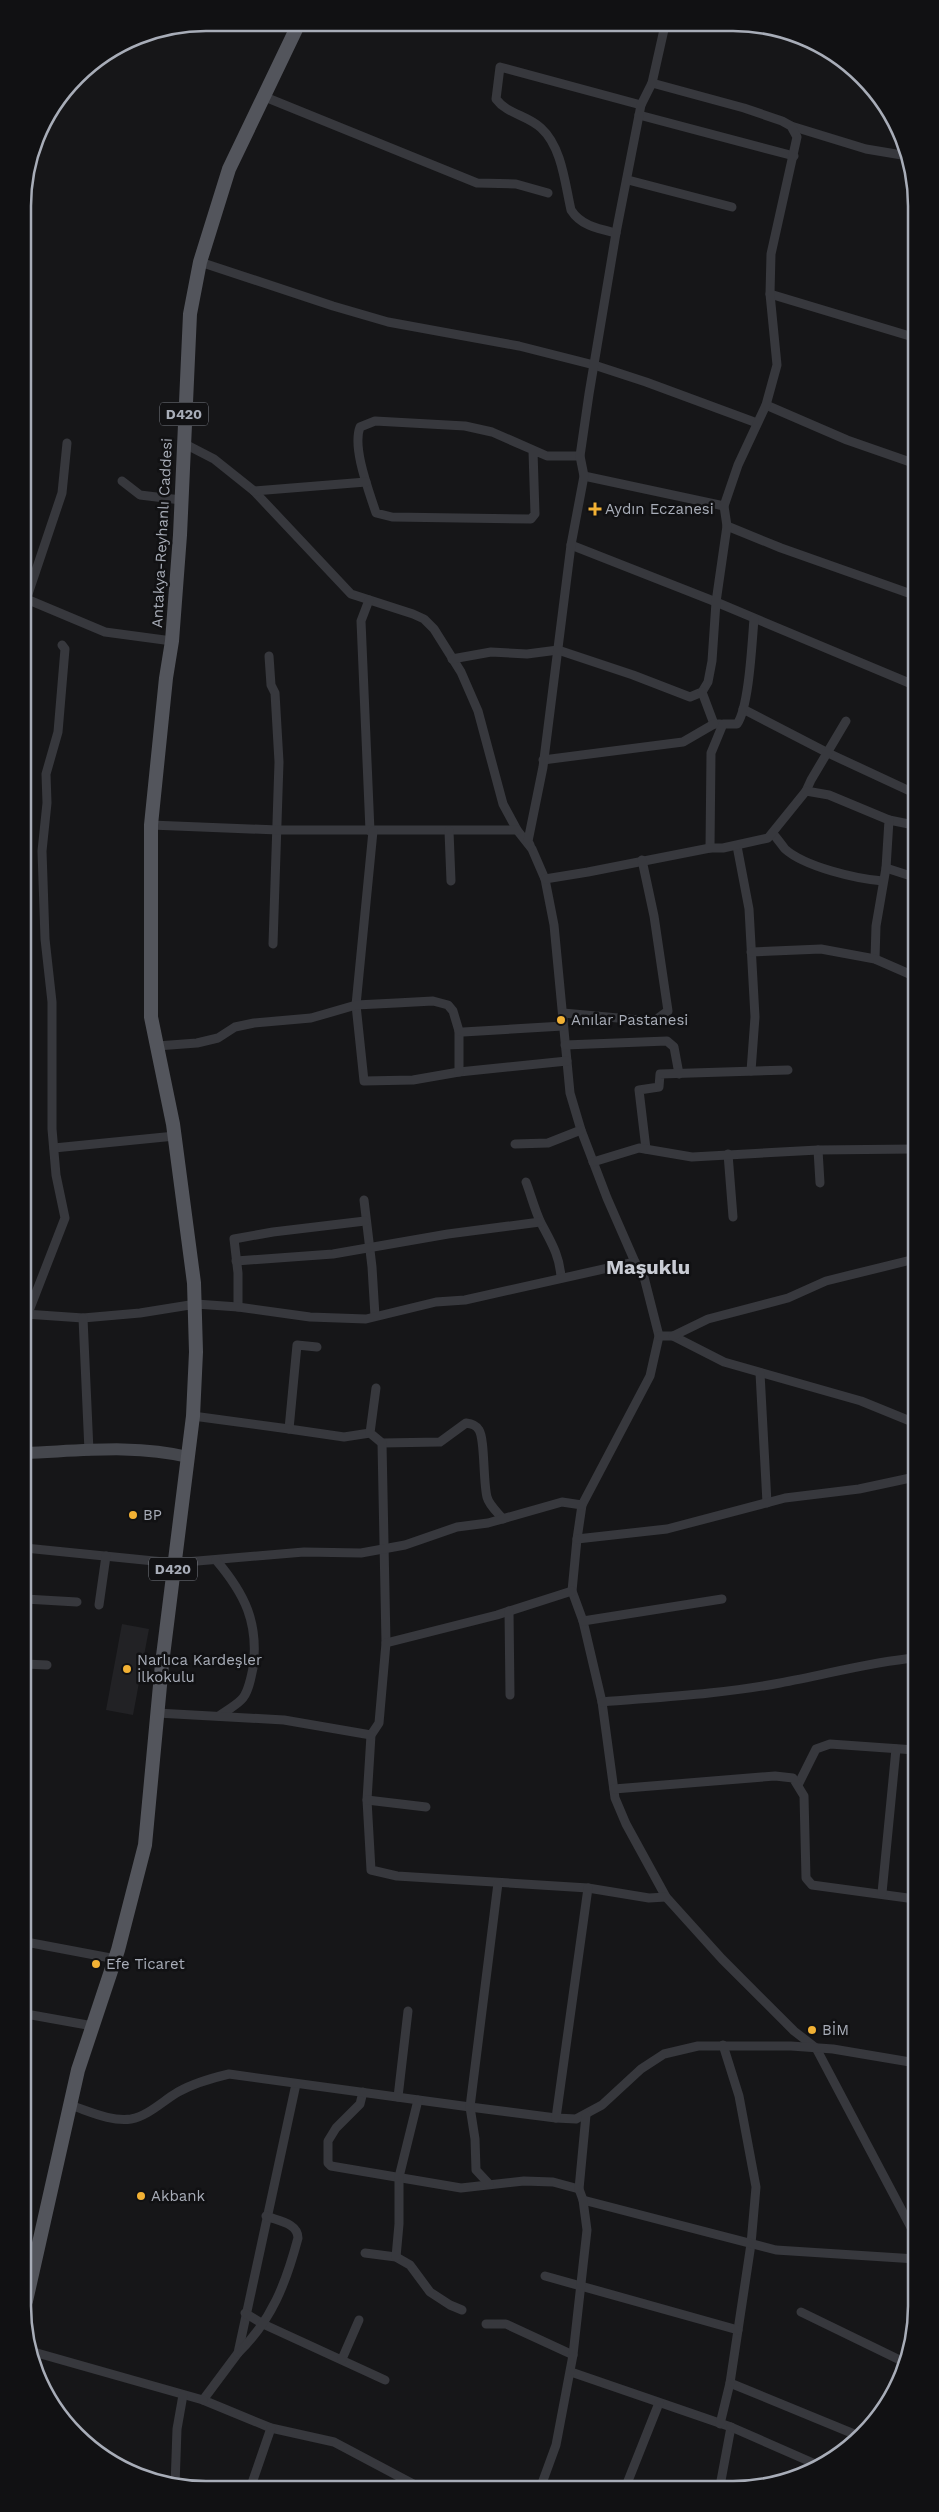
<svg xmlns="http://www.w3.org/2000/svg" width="939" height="2512" viewBox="0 0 939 2512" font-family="'Work Sans',sans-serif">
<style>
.built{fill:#222225}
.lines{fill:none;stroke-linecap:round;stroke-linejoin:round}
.street{stroke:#37383d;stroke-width:9}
.secondary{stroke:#45474d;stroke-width:12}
.primary{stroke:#53555c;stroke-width:14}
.poi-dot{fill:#f2b134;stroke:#111113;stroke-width:2}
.labels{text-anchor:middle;stroke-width:5;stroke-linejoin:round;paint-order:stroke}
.shield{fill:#111113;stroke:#7b7e86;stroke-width:1}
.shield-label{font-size:14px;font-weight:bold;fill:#a8adb8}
.poi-label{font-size:15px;fill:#a8adb8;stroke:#111113;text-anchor:start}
.street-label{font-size:15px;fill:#a8adb8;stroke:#111113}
.district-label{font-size:20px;font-weight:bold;fill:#c9ccd4;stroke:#111113}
.rim{fill:none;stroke:#a8adb8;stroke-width:2.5}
</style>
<rect width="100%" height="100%" fill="#161618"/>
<path class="built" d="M122,1624L149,1629L133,1715L106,1710Z"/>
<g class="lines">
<g class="street">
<path d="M265,97L477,183L516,184L548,193"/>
<path d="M639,115L794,156"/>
<path d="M791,126L866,149L908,156"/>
<path d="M628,180L732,207"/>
<path d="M616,233C599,229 581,226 571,210C565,184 562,147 541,128C527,115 507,114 496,99L500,67L641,105"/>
<path d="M200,262L333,306L388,322L519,346L594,365L646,382L757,423"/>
<path d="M770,294L913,337"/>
<path d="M766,405L847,440L913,463"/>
<path d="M183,443L214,459L254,491L351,594L413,614L424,619L434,629L461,672L478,711L503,804L517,830L532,849L545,879L554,925L570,1093L581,1130L607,1198L635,1262L644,1277L659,1336L650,1376L582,1505L577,1539L572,1591L583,1621L602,1702L615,1798L626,1824L666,1897L722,1959L794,2031L816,2048L916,2237"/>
<path d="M533,451L535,514L531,519L392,517L376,513C369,491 352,448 360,427L375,421L465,426L492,432L547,456H580"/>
<path d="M584,476L724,506"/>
<path d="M122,481L140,495L181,500"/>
<path d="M254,491L366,482"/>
<path d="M727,526L781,548L914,595"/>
<path d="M571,545L716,602L914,685"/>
<path d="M24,598L105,632L172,641"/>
<path d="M26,600L62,493L67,443"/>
<path d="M369,600L361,621L370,831"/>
<path d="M269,656L271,685L275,693L279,762L273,944"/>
<path d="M452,659L491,652L527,654L558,650L633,675L690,697L702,692L708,682L712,661L716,602L727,526L724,506L738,465L766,405L777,365L770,294L771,254L797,137L791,126L782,121L744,108L652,83"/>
<path d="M702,692L714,724H720"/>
<path d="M743,709L828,753L914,793"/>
<path d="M543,760L683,742L714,724"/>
<path d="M806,791L811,780L846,721"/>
<path d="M889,820L914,825"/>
<path d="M151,825L278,830H517"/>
<path d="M373,831L356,1005L364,1081L413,1080L459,1072L567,1061"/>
<path d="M449,831L451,881"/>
<path d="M773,834C777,838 781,844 785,849C805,867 857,879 883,881"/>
<path d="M530,845L528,841L543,767L571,545L584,476L580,456L589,394L616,233L641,105L652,83L665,25"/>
<path d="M737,846L749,909L755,1017L751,1071"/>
<path d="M710,848L711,753L723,724H737C749,708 752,642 754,619"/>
<path d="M886,868L914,877"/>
<path d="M545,879L588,872L710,848H723L768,838L806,791L829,795L889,820L886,868L876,926L875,959"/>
<path d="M751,952L821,949L875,959L914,976"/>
<path d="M563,1013L651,1021L657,1019L668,1011L654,916L642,860"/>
<path d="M459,1031V1072"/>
<path d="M565,1045L667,1041L674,1047L679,1074"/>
<path d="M157,1046L197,1043L218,1038L235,1027L254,1023L311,1018L356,1005L396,1003L433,1001L448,1005L453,1011L459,1031L463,1032L563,1026"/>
<path d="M515,1144L548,1143L581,1130"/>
<path d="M54,1148L175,1136"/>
<path d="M646,1149L639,1090L659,1087L660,1074L788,1070"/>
<path d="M818,1150L820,1183"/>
<path d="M728,1154L733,1217"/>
<path d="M593,1162L639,1148L692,1157L818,1150L914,1149"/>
<path d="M526,1182C531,1195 535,1211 541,1223C551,1242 560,1256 561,1278"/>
<path d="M364,1200L372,1267L375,1316"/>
<path d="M236,1261L333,1254L448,1234L540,1222"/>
<path d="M238,1307V1273L234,1239L273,1232L365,1221"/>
<path d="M25,1314L83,1318L140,1313L196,1304L238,1307L310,1317L366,1319L436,1302L465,1300L635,1262"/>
<path d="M83,1318L89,1451"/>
<path d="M25,1321L65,1218L56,1175L52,1129V1002L45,939L42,851L47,803L46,774L58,732L65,649L62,645"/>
<path d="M659,1336H673L724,1362L861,1401L915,1423"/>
<path d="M673,1336L708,1319L788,1298L826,1281L915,1259"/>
<path d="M317,1347L297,1345L289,1429L344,1437L370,1433"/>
<path d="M760,1373L767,1503"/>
<path d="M376,1388L370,1433L382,1443L440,1442L466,1423C472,1424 476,1425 479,1430C485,1439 483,1482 487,1497C489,1505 497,1512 503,1519"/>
<path d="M193,1416L289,1429"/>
<path d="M382,1443L386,1643"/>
<path d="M577,1539L667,1529L785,1498L859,1489L915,1477"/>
<path d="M25,1548L174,1563L304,1552L361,1553L405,1545L457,1527L488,1523L562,1502L582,1505"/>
<path d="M216,1560C245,1594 259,1623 253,1668C251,1678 248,1694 241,1700C235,1706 226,1711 219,1716"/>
<path d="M572,1591L497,1615L386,1643L379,1723L371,1735L367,1800L371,1870L397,1876L588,1888L649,1898L666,1897"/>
<path d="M25,1599L77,1602"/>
<path d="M99,1605L106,1556"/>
<path d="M509,1611L510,1695"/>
<path d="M583,1621L722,1599"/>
<path d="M25,1664L47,1665"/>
<path d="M602,1702C661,1697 721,1694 780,1683C825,1675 869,1662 915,1658"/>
<path d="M157,1713L284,1720L371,1735"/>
<path d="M798,1785L816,1749L830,1744L915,1750"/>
<path d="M614,1789L775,1776L793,1778L804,1796L806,1878L812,1885L915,1899"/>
<path d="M367,1800L426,1807"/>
<path d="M882,1893L896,1749"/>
<path d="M26,1942L116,1959"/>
<path d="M26,2014L93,2026"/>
<path d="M723,2045L739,2096L756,2187L751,2244L730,2383L859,2436"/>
<path d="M296,2084L238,2353L203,2400L271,2428L334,2442L417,2486"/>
<path d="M363,2092L360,2104L336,2128L328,2141V2163L331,2166L461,2188L524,2181L553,2182L579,2189"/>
<path d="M398,2097L408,2011"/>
<path d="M70,2105C89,2111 111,2122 131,2119C148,2116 164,2100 178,2092C194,2083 212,2078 229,2074L470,2107L556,2118L576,2119L602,2105L641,2069L664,2054L698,2046H791L833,2049L916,2063"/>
<path d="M556,2118L588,1888"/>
<path d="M489,2184L476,2170L475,2139L470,2107L498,1883"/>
<path d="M583,2200L776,2250L916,2259"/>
<path d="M365,2253L396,2257L410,2265L430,2292L450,2305L462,2310"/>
<path d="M396,2257L399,2224V2177L418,2100"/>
<path d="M545,2276L738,2330"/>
<path d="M801,2312L906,2363"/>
<path d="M245,2313L263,2324L385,2380"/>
<path d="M486,2324H506L573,2355"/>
<path d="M30,2351L203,2400"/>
<path d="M238,2353C272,2320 286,2283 298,2238C298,2223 278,2221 266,2216"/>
<path d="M342,2359L359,2320"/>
<path d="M571,2372L731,2427L720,2486"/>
<path d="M720,2424L730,2383"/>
<path d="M731,2427L820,2466"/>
<path d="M175,2486L177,2429L183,2395"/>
<path d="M251,2486L271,2428"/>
<path d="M541,2486L556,2445L573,2355L587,2230L583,2200L579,2189L586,2115"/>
<path d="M626,2486L659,2403"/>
</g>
<path class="secondary" d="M25,1453C79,1451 135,1444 188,1457"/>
<path class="primary" d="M26,2301L78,2070L118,1950L145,1845L162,1664L193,1416L196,1352L194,1283L173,1124L151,1017V825L166,678L172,641L180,535L190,314L200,262L229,169L299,23"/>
</g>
<g class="poi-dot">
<path d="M592.5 501.5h5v5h5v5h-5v5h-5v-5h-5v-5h5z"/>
<circle cx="561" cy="1020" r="5"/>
<circle cx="133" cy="1515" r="5"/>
<circle cx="127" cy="1669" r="5"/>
<circle cx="96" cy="1964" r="5"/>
<circle cx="812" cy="2030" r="5"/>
<circle cx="141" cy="2196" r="5"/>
</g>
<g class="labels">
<g class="shield">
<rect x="160" y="402.5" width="48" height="23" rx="4"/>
<rect x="149" y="1557.5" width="48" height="23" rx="4"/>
</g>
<g class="shield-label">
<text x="184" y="419">D420</text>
<text x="173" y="1574">D420</text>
</g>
<g class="poi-label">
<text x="605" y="514">Aydın Eczanesi</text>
<text x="571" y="1025">Anılar Pastanesi</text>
<text x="143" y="1520">BP</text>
<text x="137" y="1665">Narlıca Kardeşler<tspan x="137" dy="17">İlkokulu</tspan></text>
<text x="106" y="1969">Efe Ticaret</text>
<text x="822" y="2035">BİM</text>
<text x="151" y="2201">Akbank</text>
</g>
<g class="street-label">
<text transform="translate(162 533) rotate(-87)" y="5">Antakya-Reyhanlı Caddesi</text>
</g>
<g class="district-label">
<text x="648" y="1274">Maşuklu</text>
</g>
</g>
<path d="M0 0H939V2512H0ZM206 31H733A175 175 0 0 1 908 206V2306A175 175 0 0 1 733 2481H206A175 175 0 0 1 31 2306V206A175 175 0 0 1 206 31Z" fill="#111113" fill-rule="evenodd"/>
<path class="rim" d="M206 31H733A175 175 0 0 1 908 206V2306A175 175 0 0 1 733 2481H206A175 175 0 0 1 31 2306V206A175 175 0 0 1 206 31Z"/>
</svg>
